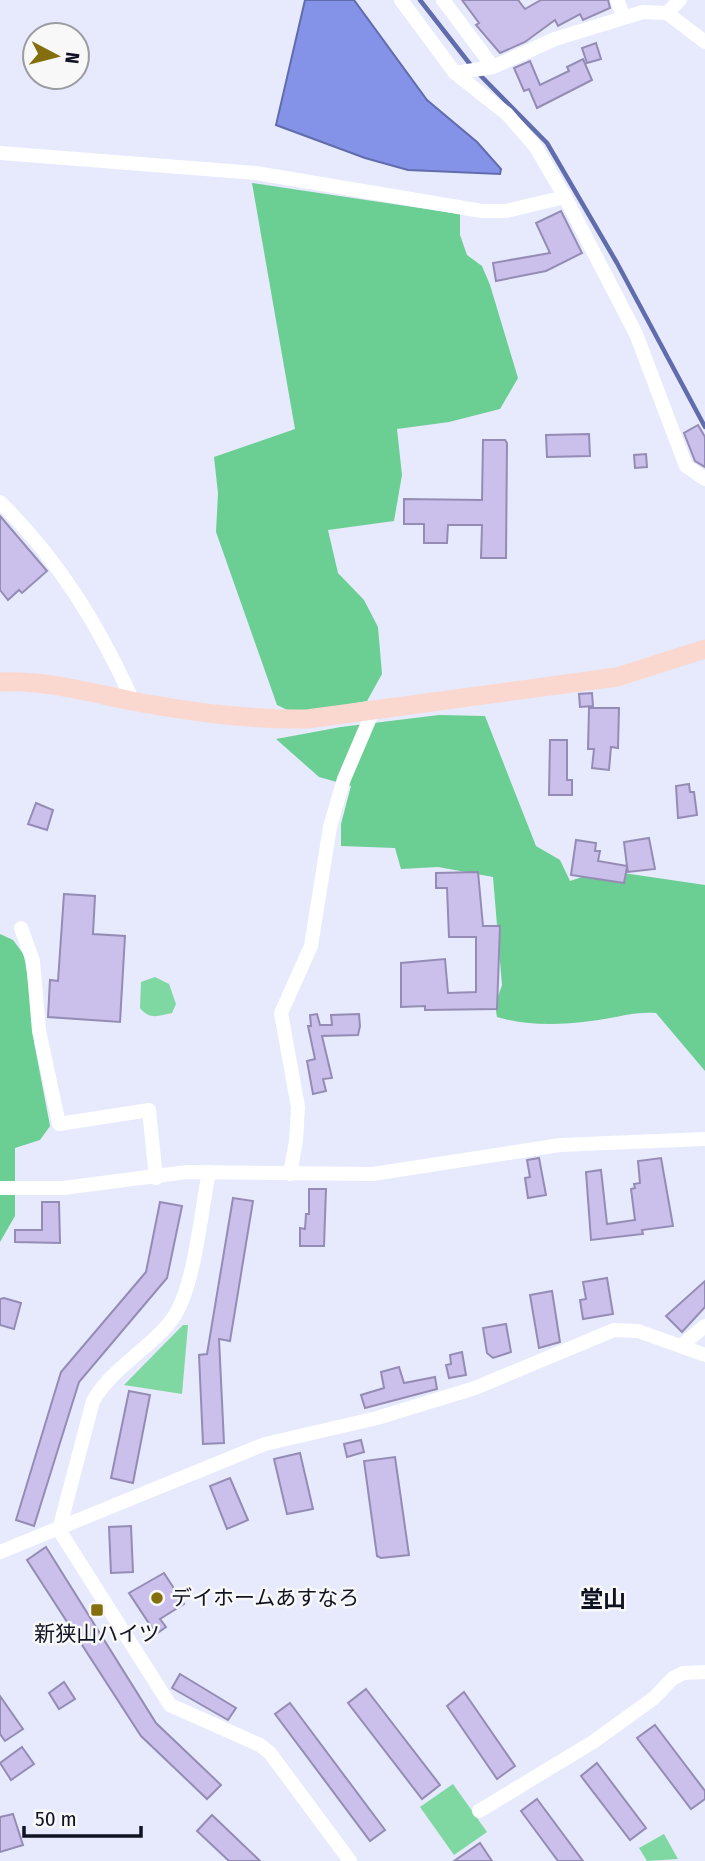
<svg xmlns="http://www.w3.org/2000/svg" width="705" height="1861" viewBox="0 0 705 1861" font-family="'Fira Sans Condensed','Noto Sans JP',sans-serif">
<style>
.green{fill:#7fd8a1}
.forest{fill:#6bce93}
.water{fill:#8492e8;stroke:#616cad;stroke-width:2}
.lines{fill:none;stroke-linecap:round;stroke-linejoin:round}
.stream{stroke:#616cad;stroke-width:4.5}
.building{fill:#cac0eb;stroke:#958cb5;stroke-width:2}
.street{stroke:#fff;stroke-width:14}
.secondary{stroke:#fad8cf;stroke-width:19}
.poi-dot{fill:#836f0d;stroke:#f8f8f8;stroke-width:2.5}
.labels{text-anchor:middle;stroke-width:5;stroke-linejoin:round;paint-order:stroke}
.poi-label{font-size:21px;fill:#101322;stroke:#f8f8f8;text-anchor:start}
.neighbourhood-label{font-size:23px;font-weight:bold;fill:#101322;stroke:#f8f8f8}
</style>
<rect width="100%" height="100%" fill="#e6eafc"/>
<g class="green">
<path d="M155,977L169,984L176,1004L172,1013C158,1016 150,1020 140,1008L141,982Z"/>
<path d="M183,1325H188L182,1394L124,1385Z"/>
<path d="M453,1784L487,1832L454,1855L420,1807Z"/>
<path d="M664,1834L678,1859L647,1861L639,1848Z"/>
</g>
<g class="forest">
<path d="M252,183L460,214V235L467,255L482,266L490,285L518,378L500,409L449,422L397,429L402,475L394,521L328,530L338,573L364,600L378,627L382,674L367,701L296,714L277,705L216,532L218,493L214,457L295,429Z"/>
<path d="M439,715L485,716L536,846L560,860L570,881L603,870L705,885V1071L656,1013C632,1011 613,1019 591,1021C559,1025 528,1026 497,1017L495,1005L502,985L493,877L438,867L401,869L395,848L341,846V824L351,786L319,777L276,739L341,727Z"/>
<path d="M0,934L13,940L24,955L35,1024L34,1042L50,1126L40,1140L15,1148V1216L0,1242Z"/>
</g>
<path class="water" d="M305,0H354L427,100L477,142L501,169L500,174L408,170L365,158L276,125Z"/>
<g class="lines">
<g class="stream">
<path d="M420,0L473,68"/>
<path d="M479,74L547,143L617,263L705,427"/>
</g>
</g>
<g class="building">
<path d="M462,0H518L525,9L541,0H608L610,8L583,20L580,14L558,26L555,20L525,42L500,53L476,25L479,23Z"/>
<path d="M596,43L601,59L587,63L582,48Z"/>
<path d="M583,59L592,80L537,108L529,89L524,91L514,68L530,61L540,85L569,71L567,67Z"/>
<path d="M561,211L582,253L546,271L496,281L493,263L550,253L536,223Z"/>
<path d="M698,425L705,437V467L695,461L684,433Z"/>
<path d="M589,434L590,456L547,457L546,435Z"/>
<path d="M483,440H505L507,443L506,558H481L482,525H448L447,543H424V524H404V499L482,500Z"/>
<path d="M646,454L647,467L635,468L634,455Z"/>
<path d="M0,516L47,571L22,593L19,590L8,600L0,590Z"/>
<path d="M592,693L593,706L580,707L579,694Z"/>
<path d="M589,708H619L618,748L611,747L609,770L592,768L594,749H588Z"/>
<path d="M550,740H567V780H572V795H549Z"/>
<path d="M689,784L690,792H694L697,815L678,818L676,786Z"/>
<path d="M36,803L53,810L47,830L28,824Z"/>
<path d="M649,838L655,869L628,872L627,867L624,883L571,875L576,840L596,843L595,851H600L598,861L627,866L624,842Z"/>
<path d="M478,872L483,926H500L497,1009L425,1010V1006L401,1007V963L445,959L448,993L476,992V937H449L447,888H436V873Z"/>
<path d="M64,894L95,896L93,934L125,936L120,1022L48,1017L50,980L58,981Z"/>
<path d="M317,1014L320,1025H332L331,1015L359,1014L360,1026L358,1035L322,1036L332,1078L323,1079L326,1091L313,1094L307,1061L315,1059L308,1026H311L310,1015Z"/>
<path d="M539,1158L546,1195L528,1198L525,1178L530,1177L527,1160Z"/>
<path d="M661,1158L673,1226L642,1230L643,1234L591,1240L586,1172L601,1170L607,1224L635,1220L631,1189L635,1188L634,1184L640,1183L638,1161Z"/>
<path d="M309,1189H326L324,1246H300V1228L305,1229L306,1214H309Z"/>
<path d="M233,1198L253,1201L230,1341L219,1339L224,1443L203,1444L199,1355L207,1354Z"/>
<path d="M42,1202H59L60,1243L15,1242V1230H42Z"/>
<path d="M160,1202L182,1206L167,1278L79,1382L34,1526L16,1520L61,1372L146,1272Z"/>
<path d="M607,1278L613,1314L583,1319L580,1300L586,1299L583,1282Z"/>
<path d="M705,1281V1307L682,1332L666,1316Z"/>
<path d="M552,1291L560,1342L539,1348L530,1295Z"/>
<path d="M4,1298L21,1303L14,1329L0,1325V1299Z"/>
<path d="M506,1324L511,1352L493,1358L487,1353L483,1328Z"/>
<path d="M462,1352L466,1375L449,1378L446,1365L451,1364L450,1355Z"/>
<path d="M399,1367L404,1383L435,1377L437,1389L365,1408L361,1395L384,1388L381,1372Z"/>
<path d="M129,1391L150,1395L133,1483L111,1478Z"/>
<path d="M361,1440L364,1452L347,1457L344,1444Z"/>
<path d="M300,1453L313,1509L287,1514L274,1459Z"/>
<path d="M395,1457L409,1555L381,1558L377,1556L364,1461Z"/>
<path d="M230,1478L248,1520L227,1529L210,1486Z"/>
<path d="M131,1526L133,1572L111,1573L109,1527Z"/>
<path d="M46,1547L156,1723L221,1785L207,1799L141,1736L27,1560Z"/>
<path d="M164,1573L184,1604L160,1619L166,1627L156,1634L129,1593Z"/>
<path d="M180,1674L236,1708L228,1720L172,1688Z"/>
<path d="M64,1682L75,1699L59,1709L49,1693Z"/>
<path d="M366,1689L440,1785L422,1799L348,1703Z"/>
<path d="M464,1692L515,1766L497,1779L447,1706Z"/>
<path d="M0,1696L23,1729L5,1741L0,1734Z"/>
<path d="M290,1703L385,1830L370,1841L275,1714Z"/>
<path d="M655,1725L705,1791V1799L691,1809L637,1738Z"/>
<path d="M22,1747L34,1764L11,1780L0,1763Z"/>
<path d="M597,1763L646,1828L630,1840L581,1776Z"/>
<path d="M537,1799L583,1861H558L521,1811Z"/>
<path d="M13,1814L23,1845L0,1852V1817Z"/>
<path d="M212,1815L260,1861H229L197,1831Z"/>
<path d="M480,1843L492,1861H454Z"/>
</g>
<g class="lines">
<g class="street">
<path d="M401,0L455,73L507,114L535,146L565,197L636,334L686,466L705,479"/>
<path d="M443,0L493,67"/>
<path d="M617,0L624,17"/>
<path d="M667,13L680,0"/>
<path d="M455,73L493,67L555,39L643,12L667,13L705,42"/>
<path d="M0,153L256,173L482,211H506L565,197"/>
<path d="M0,502C59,560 99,626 133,701"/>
<path d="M21,928L33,961L39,1031L59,1124L149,1110L156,1178"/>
<path d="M209,1172C201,1211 195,1283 175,1315C155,1346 113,1366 93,1401L59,1530L170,1705L260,1745L270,1753L350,1861"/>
<path d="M290,1174L296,1141L298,1107L281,1013L311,946L330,827L344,779L373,711"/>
<path d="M0,1188H63L187,1172L373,1174L560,1145L705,1139"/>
<path d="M681,1346L705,1326"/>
<path d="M0,1552L265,1444L377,1418L475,1388L614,1330L638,1331L705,1355"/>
<path d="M479,1811L593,1742L654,1698L672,1679L683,1673L705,1672"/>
</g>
<path class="secondary" d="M0,682C45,680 88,692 132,701C190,712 247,720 307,719L617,677L705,649"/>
</g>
<g class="poi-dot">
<circle cx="157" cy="1598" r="7"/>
<rect x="90" y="1603" width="14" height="14" rx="3.5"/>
</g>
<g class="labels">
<g class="poi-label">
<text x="171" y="1605">デイホームあすなろ</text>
<text x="97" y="1641" text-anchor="middle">新狭山ハイツ</text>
</g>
<g class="neighbourhood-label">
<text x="603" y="1607">堂山</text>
</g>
</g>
<g transform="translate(56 56) rotate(97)"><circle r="33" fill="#f8f8f8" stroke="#9b9ca2" stroke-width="2"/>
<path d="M0-5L12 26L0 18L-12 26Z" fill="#836f0d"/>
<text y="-10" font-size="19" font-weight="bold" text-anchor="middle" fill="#101322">N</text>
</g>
<path d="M24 1826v10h117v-10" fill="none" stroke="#101322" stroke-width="3.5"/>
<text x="35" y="1826" font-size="21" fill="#101322" stroke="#f8f8f8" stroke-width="5" paint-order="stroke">50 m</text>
</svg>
